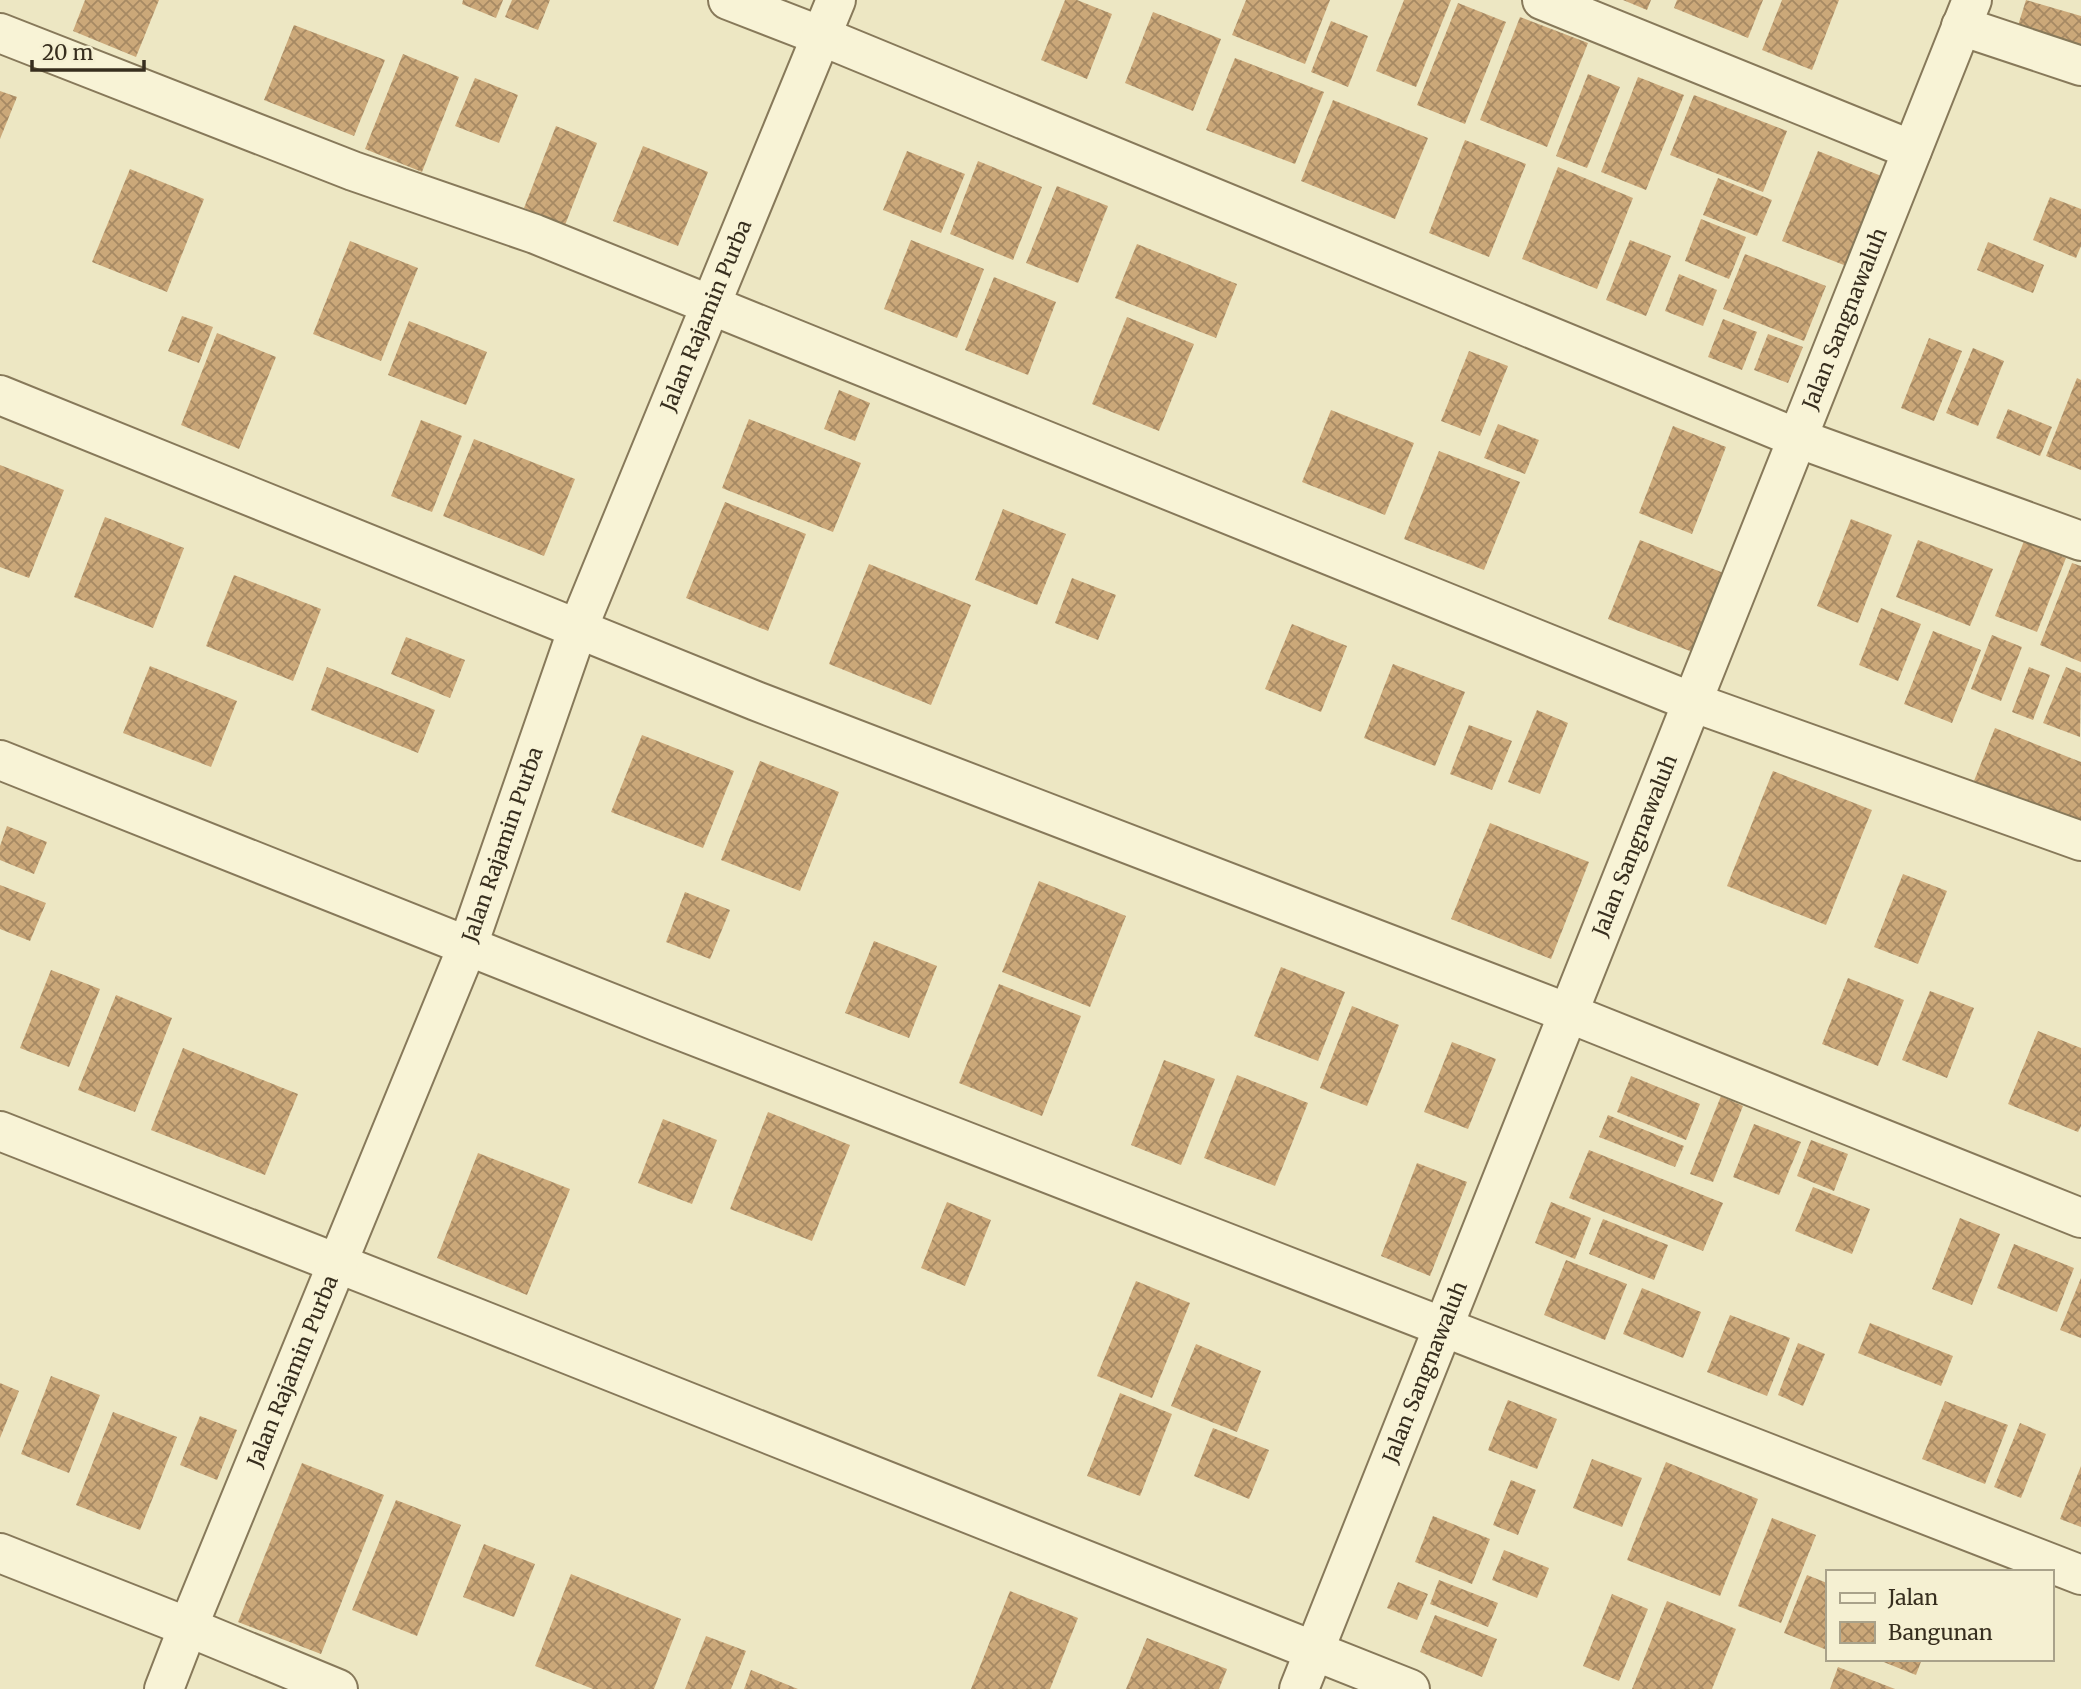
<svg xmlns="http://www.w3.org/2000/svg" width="2081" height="1689" viewBox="0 0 2081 1689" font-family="Merriweather,serif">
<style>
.building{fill:url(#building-cross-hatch)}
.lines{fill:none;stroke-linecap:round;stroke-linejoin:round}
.minor-casing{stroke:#87795a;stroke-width:42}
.minor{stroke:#f8f3d6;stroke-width:38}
.labels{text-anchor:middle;stroke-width:7;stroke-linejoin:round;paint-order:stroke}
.street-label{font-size:21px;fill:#372e1e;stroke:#f5f0d2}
</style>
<defs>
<pattern id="building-cross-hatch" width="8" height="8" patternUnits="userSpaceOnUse" patternTransform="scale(1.75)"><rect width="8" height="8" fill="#cba879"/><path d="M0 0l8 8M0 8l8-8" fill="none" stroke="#a68963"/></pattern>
</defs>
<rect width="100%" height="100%" fill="#ede7c3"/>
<g class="building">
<path d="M85,0H159L136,57L73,31Z"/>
<path d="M463,0H503L496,18L462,4Z"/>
<path d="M512,0H550L538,30L505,17Z"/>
<path d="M1065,0H1077L1112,14L1087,79L1041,60Z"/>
<path d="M1246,0H1330L1305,64L1232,35Z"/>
<path d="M1404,0H1451L1416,87L1376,71Z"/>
<path d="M1623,0H1651L1647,10Z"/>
<path d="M1677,0H1763L1748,38L1674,8Z"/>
<path d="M1782,0H1839L1812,70L1762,50Z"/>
<path d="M2026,0L2081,16V53L2016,32Z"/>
<path d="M1458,3L1506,22L1465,124L1417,105Z"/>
<path d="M1153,12L1221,39L1193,111L1125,83Z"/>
<path d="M1520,17L1588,43L1547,147L1480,120Z"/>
<path d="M1331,21L1368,36L1348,87L1311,72Z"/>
<path d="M294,25L385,60L354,136L264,100Z"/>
<path d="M403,54L459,77L422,172L365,149Z"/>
<path d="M1235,58L1324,92L1295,164L1206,130Z"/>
<path d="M1588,74L1620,87L1587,168L1556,156Z"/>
<path d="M1638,77L1684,95L1646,190L1601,172Z"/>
<path d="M475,78L518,95L499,143L455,126Z"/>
<path d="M0,91L17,97L0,139Z"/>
<path d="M1694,95L1787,131L1763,192L1670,155Z"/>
<path d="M1333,100L1428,138L1395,219L1301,181Z"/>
<path d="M556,126L597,143L565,225L524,208Z"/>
<path d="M1465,140L1526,164L1489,257L1429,233Z"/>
<path d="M643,146L708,172L678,246L613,221Z"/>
<path d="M907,151L965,174L941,233L883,210Z"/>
<path d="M1818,151L1884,177L1849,267L1782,241Z"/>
<path d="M978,161L1042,187L1013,260L950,234Z"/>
<path d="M1558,167L1633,198L1597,289L1522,259Z"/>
<path d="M130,169L204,199L167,292L92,262Z"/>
<path d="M1718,178L1772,200L1757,236L1703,215Z"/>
<path d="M1057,186L1108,206L1078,283L1026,263Z"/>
<path d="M2050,197L2081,209V246L2076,258L2033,240Z"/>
<path d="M1701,219L1746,237L1729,279L1685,261Z"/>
<path d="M911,240L984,269L957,338L884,309Z"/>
<path d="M1630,240L1671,256L1646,316L1606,300Z"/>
<path d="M350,241L418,268L381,361L313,334Z"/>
<path d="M1988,242L2044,265L2033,293L1977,270Z"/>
<path d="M1137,244L1237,284L1216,338L1115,298Z"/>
<path d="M1745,254L1826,286L1804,341L1723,309Z"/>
<path d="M1679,274L1717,290L1703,326L1665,311Z"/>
<path d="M994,277L1056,302L1028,375L965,350Z"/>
<path d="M182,316L213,327L199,363L168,351Z"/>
<path d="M1127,317L1194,344L1159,431L1092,404Z"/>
<path d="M1723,319L1757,332L1742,370L1708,357Z"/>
<path d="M409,321L487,352L466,405L388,375Z"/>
<path d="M217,333L276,357L239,449L181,425Z"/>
<path d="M1768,334L1803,347L1788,383L1754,370Z"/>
<path d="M1929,338L1962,351L1934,421L1901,408Z"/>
<path d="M1973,348L2004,361L1978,426L1946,413Z"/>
<path d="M1469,351L1508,366L1480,436L1441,421Z"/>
<path d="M2077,378L2081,380V470L2046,456Z"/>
<path d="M839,390L870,403L855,441L824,429Z"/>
<path d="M2008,409L2052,427L2040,456L1996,438Z"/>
<path d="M1331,410L1414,443L1385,515L1302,482Z"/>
<path d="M749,419L861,463L833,532L722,488Z"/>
<path d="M421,420L462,436L432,512L391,496Z"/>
<path d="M1498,424L1539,440L1525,474L1484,458Z"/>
<path d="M1673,426L1726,447L1692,534L1639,513Z"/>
<path d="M474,439L575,479L544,556L443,516Z"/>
<path d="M1439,451L1520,482L1484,570L1404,539Z"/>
<path d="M0,465L64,490L29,578L0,567Z"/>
<path d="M725,502L806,534L768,631L686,598Z"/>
<path d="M1003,509L1066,534L1037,605L975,580Z"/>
<path d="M105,517L184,548L153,628L74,597Z"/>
<path d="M1851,519L1892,535L1858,623L1817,606Z"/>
<path d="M1640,540L1726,574L1695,653L1608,619Z"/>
<path d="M1918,540L1993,569L1970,626L1896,597Z"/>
<path d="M2024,541L2066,558L2037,632L1995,616Z"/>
<path d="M2072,563L2081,566V662L2040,645Z"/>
<path d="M869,564L971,605L931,705L829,664Z"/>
<path d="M234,575L321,609L293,681L206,646Z"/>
<path d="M1072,578L1116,595L1098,640L1055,623Z"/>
<path d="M1881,608L1921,624L1898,681L1859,665Z"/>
<path d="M1292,624L1347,646L1321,712L1265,689Z"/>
<path d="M1933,631L1981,650L1952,723L1904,704Z"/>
<path d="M1992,635L2022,647L2001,701L1971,689Z"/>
<path d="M406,637L465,660L450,698L391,674Z"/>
<path d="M1393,664L1465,692L1435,766L1364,738Z"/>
<path d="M150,666L237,701L211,767L123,733Z"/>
<path d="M327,667L435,710L418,753L311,710Z"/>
<path d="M2029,667L2050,675L2033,720L2012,712Z"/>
<path d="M2066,667L2081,673L2080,737L2043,723Z"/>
<path d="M1537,710L1568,723L1540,794L1508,782Z"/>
<path d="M1469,725L1512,741L1492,790L1450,774Z"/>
<path d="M1995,728L2081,762V829L1972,786Z"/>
<path d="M642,735L734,771L703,848L611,812Z"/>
<path d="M760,761L839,792L800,891L721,860Z"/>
<path d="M1773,771L1872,810L1826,925L1727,886Z"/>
<path d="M1490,823L1589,862L1551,959L1451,919Z"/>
<path d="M7,826L47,842L34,874L0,860V846Z"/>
<path d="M1903,874L1947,891L1918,964L1874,947Z"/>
<path d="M1039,881L1126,916L1090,1007L1002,972Z"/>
<path d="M0,885L46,903L30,941L0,929Z"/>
<path d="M685,892L730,910L710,959L666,942Z"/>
<path d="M874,941L937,966L909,1038L845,1013Z"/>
<path d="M1281,967L1345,992L1318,1061L1254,1036Z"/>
<path d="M51,970L100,989L69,1067L20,1048Z"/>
<path d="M1848,978L1904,1000L1878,1066L1822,1044Z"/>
<path d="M999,984L1081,1016L1042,1116L959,1083Z"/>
<path d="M1930,991L1974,1008L1947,1078L1902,1060Z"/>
<path d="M116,995L172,1018L135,1112L78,1090Z"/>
<path d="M1352,1006L1399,1025L1367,1106L1320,1088Z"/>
<path d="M2038,1031L2081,1048V1126L2078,1132L2008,1104Z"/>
<path d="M1452,1042L1496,1059L1468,1129L1424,1112Z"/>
<path d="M183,1048L298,1094L265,1175L151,1130Z"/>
<path d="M1164,1060L1215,1079L1181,1165L1131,1145Z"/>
<path d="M1237,1075L1308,1103L1275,1186L1204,1158Z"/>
<path d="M1631,1076L1700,1104L1686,1140L1617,1112Z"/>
<path d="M1721,1096L1743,1106L1713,1182L1690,1174Z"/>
<path d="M768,1112L850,1145L812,1241L730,1209Z"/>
<path d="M1608,1115L1684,1146L1675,1167L1599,1137Z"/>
<path d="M663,1119L717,1140L692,1204L638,1183Z"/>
<path d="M1754,1124L1801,1142L1779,1195L1733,1177Z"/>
<path d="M1811,1140L1848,1154L1834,1191L1797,1176Z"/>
<path d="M1589,1150L1723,1203L1703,1251L1569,1198Z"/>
<path d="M478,1153L570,1189L527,1295L437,1258Z"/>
<path d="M1417,1163L1467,1182L1430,1276L1381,1256Z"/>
<path d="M1813,1187L1870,1209L1852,1254L1795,1231Z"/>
<path d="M947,1202L991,1220L965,1286L921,1268Z"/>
<path d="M1551,1202L1591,1218L1575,1259L1535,1243Z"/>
<path d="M1960,1218L2000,1234L1972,1305L1932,1289Z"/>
<path d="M1603,1219L1668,1245L1654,1280L1589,1254Z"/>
<path d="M2014,1244L2074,1268L2057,1312L1997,1288Z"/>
<path d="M1566,1260L1627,1284L1605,1340L1544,1315Z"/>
<path d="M2081,1278V1338L2060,1330Z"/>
<path d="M1136,1281L1190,1303L1152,1398L1097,1376Z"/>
<path d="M1642,1288L1701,1312L1683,1358L1623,1334Z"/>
<path d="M1730,1315L1790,1338L1767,1396L1707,1372Z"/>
<path d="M1870,1323L1953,1356L1941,1386L1858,1353Z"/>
<path d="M1798,1343L1825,1354L1803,1406L1778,1395Z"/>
<path d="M1196,1344L1261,1371L1237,1432L1171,1406Z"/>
<path d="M51,1376L100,1395L69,1473L21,1454Z"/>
<path d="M0,1383L19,1391L0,1438Z"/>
<path d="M1120,1393L1172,1414L1140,1496L1087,1476Z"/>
<path d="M1508,1400L1557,1419L1537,1469L1488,1450Z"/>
<path d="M1945,1401L2008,1425L1985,1484L1922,1459Z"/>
<path d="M113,1412L177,1437L140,1530L76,1505Z"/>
<path d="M200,1416L237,1430L217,1480L180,1465Z"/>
<path d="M2020,1423L2046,1434L2021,1498L1994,1487Z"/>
<path d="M1213,1428L1269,1450L1249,1499L1194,1476Z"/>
<path d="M1592,1459L1642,1478L1622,1527L1573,1508Z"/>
<path d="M1666,1462L1758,1499L1720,1596L1627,1560Z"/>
<path d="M302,1463L384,1495L321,1654L238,1622Z"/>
<path d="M2081,1466V1527L2060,1519Z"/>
<path d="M1511,1480L1536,1490L1518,1535L1493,1525Z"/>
<path d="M396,1500L461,1525L417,1636L352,1610Z"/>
<path d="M1433,1516L1490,1539L1472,1584L1415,1562Z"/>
<path d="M1772,1518L1816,1535L1781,1623L1738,1606Z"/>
<path d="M484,1544L535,1564L514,1617L463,1597Z"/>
<path d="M1504,1550L1549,1568L1537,1598L1492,1580Z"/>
<path d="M571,1574L681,1619L654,1689H593L535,1666Z"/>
<path d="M1807,1575L1827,1583V1650L1784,1633Z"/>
<path d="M1439,1580L1498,1603L1488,1627L1430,1604Z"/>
<path d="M1398,1582L1428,1594L1417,1620L1387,1608Z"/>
<path d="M1010,1591L1078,1618L1050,1689H971Z"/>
<path d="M1612,1594L1648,1609L1619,1681L1583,1666Z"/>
<path d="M1667,1601L1736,1629L1712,1689H1632Z"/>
<path d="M1435,1615L1497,1639L1482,1677L1420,1652Z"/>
<path d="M706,1636L746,1651L731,1689H685Z"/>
<path d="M1147,1638L1227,1669L1219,1689H1126Z"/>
<path d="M1876,1659H1922L1916,1675Z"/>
<path d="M1838,1667L1895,1689H1830Z"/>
<path d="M751,1670L798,1689H744Z"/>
</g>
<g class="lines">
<defs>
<g id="minor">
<path d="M728,0L821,36L1797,438L2081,541"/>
<path d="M1542,0L1912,150"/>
<path d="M1961,26L2081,66"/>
<path d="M0,33L353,171L535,234L1692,702L2081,841"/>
<path d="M0,395L756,701L1568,1013L2081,1218"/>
<path d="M0,760L656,1021L2081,1575"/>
<path d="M0,1131L474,1317L1410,1689"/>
<path d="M0,1553L188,1627L338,1689"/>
<path id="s1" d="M164,1689L188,1627L468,945L578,628L836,0"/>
<path id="s2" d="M1299,1689L1972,0"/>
</g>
</defs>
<use href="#minor" class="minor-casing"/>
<use href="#minor" class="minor"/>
</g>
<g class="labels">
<g class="street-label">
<text dy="7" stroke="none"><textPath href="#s1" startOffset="1477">Jalan Rajamin Purba</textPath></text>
<text dy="7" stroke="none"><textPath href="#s2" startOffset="1475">Jalan Sangnawaluh</textPath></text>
<text dy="7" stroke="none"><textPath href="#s1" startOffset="910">Jalan Rajamin Purba</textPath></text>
<text dy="7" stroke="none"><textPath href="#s2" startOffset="908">Jalan Sangnawaluh</textPath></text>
<text dy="7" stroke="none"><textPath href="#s2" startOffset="341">Jalan Sangnawaluh</textPath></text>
<text dy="7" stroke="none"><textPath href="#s1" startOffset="343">Jalan Rajamin Purba</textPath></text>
</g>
</g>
<rect x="1826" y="1570" width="228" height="91" fill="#f5f0d2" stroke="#a9a28a" stroke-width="2"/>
<rect x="1840" y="1593" width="35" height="10" fill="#f8f3d6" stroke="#a9a28a" stroke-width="2"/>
<text x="1888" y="1605" font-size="21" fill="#372e1e">Jalan</text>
<rect x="1840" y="1622" width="35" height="21" fill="url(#building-cross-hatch)" stroke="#a9a28a" stroke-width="2"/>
<text x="1888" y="1640" font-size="21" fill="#372e1e">Bangunan</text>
<path d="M32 60v10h112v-10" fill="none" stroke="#372e1e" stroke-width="3.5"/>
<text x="42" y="60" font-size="21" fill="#372e1e" stroke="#f5f0d2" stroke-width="5" paint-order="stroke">20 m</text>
</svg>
